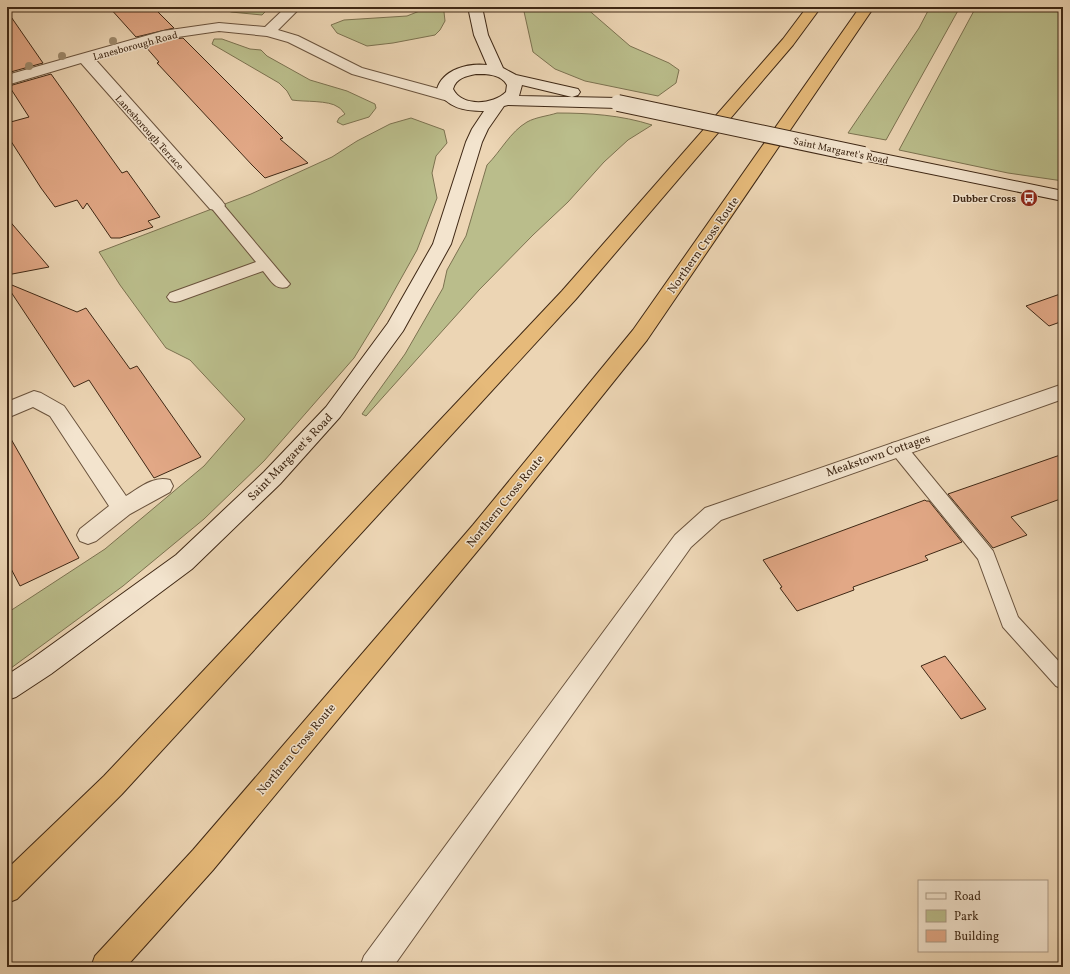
<svg xmlns="http://www.w3.org/2000/svg" width="1070" height="974" viewBox="0 0 1070 974" font-family="Vollkorn,serif">
<style>
.green{fill:#babd8b;stroke:#7c7250}
.building{fill:#e2a886;stroke:#3f2815}
.lines{fill:none;stroke-linecap:round;stroke-linejoin:round}
.service-casing{stroke:#6a533d;stroke-width:2}
.minor-casing{stroke:#6a533d;stroke-width:2}
.secondary-casing{stroke:#3f2815;stroke-width:2}
.motorway-casing{stroke:#3f2815;stroke-width:2}
.service{fill:#f3e4ce;fill-rule:evenodd}
.minor{fill:#f3e4ce;fill-rule:evenodd}
.secondary{fill:#f3e4ce;fill-rule:evenodd}
.motorway{fill:#e6ba7a;fill-rule:evenodd}
.secondary-bridge-casing{stroke:#3f2815;stroke-width:18;stroke-linecap:butt}
.secondary-bridge{stroke:#f3e4ce;stroke-width:16}
.tree{fill:#9e8a6c}
.labels{text-anchor:middle;stroke-width:3;stroke-linejoin:round;paint-order:stroke}
.far-street-label{font-size:10px;fill:#3f2815;stroke:#f3e4ce}
.far-poi-label{font-size:10px;font-weight:bold;fill:#3f2815;stroke:#f3e4ce;text-anchor:end}
.street-label{font-size:12px;fill:#3f2815;stroke:#f3e4ce}
</style>
<rect width="100%" height="100%" fill="#ecd5b4"/>
<filter id="stains"><feTurbulence type="fractalNoise" baseFrequency=".005" numOctaves="4"/><feColorMatrix values="0 0 0 0 .2 0 0 0 0 .09 0 0 0 0 .02 0 0 0 .5 -.17"/></filter>
<radialGradient id="worn" r=".72"><stop offset=".6" stop-color="#630" stop-opacity="0"/><stop offset="1" stop-color="#630" stop-opacity=".3"/></radialGradient>
<g class="green">
<path d="M229,7H270L262,15L231,12L225,9Z"/>
<path d="M421,7H449L444,12L445,21L440,30L435,35L393,43L367,46L337,33L331,25L344,20L407,16L422,10Z"/>
<path d="M523,7H585L630,46L669,63L679,70L676,83L658,96L585,81L555,69L533,52Z"/>
<path d="M930,7H960L886,140L848,133L919,28Z"/>
<path d="M976,7H1063V181L1008,173L899,150Z"/>
<path d="M214,39H222L250,49L261,50L267,56L310,80L347,91L375,104L376,108L369,117L343,125L337,122L339,118L345,114C343,112 341,108 338,107C329,100 304,102 292,100L287,91L279,83L212,44Z"/>
<path d="M557,113C589,113 621,115 652,125L628,140L604,162L568,202L533,235L479,290L366,416L362,414L405,354L443,288L447,270L466,236L487,165C501,151 510,132 527,122C536,117 548,116 557,113Z"/>
<path d="M411,118L444,130L447,143L436,156L432,173L437,198L417,250L384,309L354,358L264,461L204,519L123,586L7,671V613L105,549L204,466L245,419L190,360L166,348L120,285L99,252L251,194L332,157L357,141L390,124Z"/>
</g>
<g class="building">
<path d="M109,7H153L174,28L136,37Z"/>
<path d="M7,11L43,63L7,73Z"/>
<path d="M183,38L283,138L280,139L308,163L265,178L252,165L157,63L159,62L145,46L164,40Z"/>
<path d="M51,74L122,173L127,171L160,217L148,221L153,227L120,238H111L87,203L83,209L77,200L55,207L41,188L7,135V123L29,117L9,86Z"/>
<path d="M7,218L49,267L7,275Z"/>
<path d="M7,283L77,312L86,308L130,369L137,366L201,457L154,478L89,380L74,387L7,286Z"/>
<path d="M1063,293V321L1049,326L1026,306Z"/>
<path d="M7,432L79,558L20,586L7,561Z"/>
<path d="M1063,454V498L1011,517L1027,535L993,548L948,494Z"/>
<path d="M925,500L926,501H929L962,542L925,556L928,560L853,587L854,590L797,611L780,588L782,587L763,560Z"/>
<path d="M945,656L986,709L961,719L921,666Z"/>
</g>
<g class="lines">
<defs>
<g id="service">
<path d="M216,201L221,202L290,284L287,287C275,291 270,279 263,271L180,301L175,302L170,301L167,297L170,293L256,262L209,205L211,202Z"/>
<path d="M898,442L904,443L993,551L1018,617L1063,666V689L1056,686L1003,627L978,559L892,453L889,448L892,443Z"/>
</g>
<g id="minor">
<path d="M286,7H301L278,30L298,36L362,68L454,93L456,96L454,99L448,101L352,74L288,42L267,36L219,31L164,39L95,59L222,201L225,205L222,209L216,210L210,209L81,63L7,85V75L163,31L219,23L265,27Z"/>
<path d="M1063,384V399L721,520L691,547L393,967H360L364,956L675,535L705,508Z"/>
<path d="M34,391L41,393L64,406L126,496C139,488 154,475 170,480L173,486L170,492L130,514L96,541L88,544L80,541L77,535L80,529L109,506L50,416L33,407L7,418V402Z"/>
</g>
<g id="secondary">
<path d="M468,7H482L488,35L503,68L516,75L578,89L580,92L578,95L572,97L522,85L519,96L618,98L624,100L626,103L624,106L618,108L508,105L504,106L488,129L482,142L451,244L403,331L340,417L280,484L192,569L51,674L16,697L7,700V675L33,658L176,555L264,472L326,407L388,323L433,244L466,142L472,129L484,111C464,111 447,108 437,89C443,69 468,63 487,65L474,35ZM476,74C487,74 501,74 507,85L506,92C493,105 462,107 453,89C456,78 466,76 476,74Z"/>
<path d="M864,150L1063,191V201L858,159L856,155L858,151Z"/>
</g>
<g id="motorway">
<path d="M807,7H821L793,45L576,299L122,794L17,899L7,903V869L104,776L562,291L783,39Z"/>
<path d="M860,7H874L647,340L489,537L213,870L126,967H91L95,956L193,850L473,525L633,330Z"/>
</g>
</defs>
<use href="#service" class="service-casing"/>
<use href="#minor" class="minor-casing"/>
<use href="#secondary" class="secondary-casing"/>
<use href="#motorway" class="motorway-casing"/>
<use href="#service" class="service"/>
<use href="#minor" class="minor"/>
<use href="#secondary" class="secondary"/>
<use href="#motorway" class="motorway"/>
<defs>
<path id="secondary-bridge" d="M618,103L864,155"/>
</defs>
<use href="#secondary-bridge" class="secondary-bridge-casing"/>
<use href="#secondary-bridge" class="secondary-bridge"/>
</g>
<g class="tree">
<circle cx="113" cy="41" r="4"/>
<circle cx="62" cy="56" r="4"/>
<circle cx="29" cy="66" r="4"/>
</g>
<defs>
<symbol id="bus-disc" viewBox="-11 -11 22 22"><circle r="9.5" fill="#8f2418" stroke="#f3e4ce"/><path d="M-5-6H5V4H4V6H2V4H-2V6H-4V4H-5ZM-3.5-4V0h7V-4ZM-3.5 1.2v1.5H-2V1.2ZM2 1.2v1.5H3.5V1.2Z" fill="#fff"/></symbol>
</defs>
<g fill-rule="evenodd">
<use href="#bus-disc" x="1019" y="188" width="20" height="20"/>
</g>
<g class="labels">
<g class="far-street-label">
<text transform="translate(135 45) rotate(-15)" y="4">Lanesborough Road</text>
<text transform="translate(150 132) rotate(48)" y="4">Lanesborough Terrace</text>
<text transform="translate(841 150) rotate(12)" y="4">Saint Margaret's Road</text>
</g>
<g class="far-poi-label">
<text x="1016" y="202">Dubber Cross</text>
</g>
<g class="street-label">
<text transform="translate(703 245) rotate(-55)" y="4">Northern Cross Route</text>
<text transform="translate(878 455) rotate(-19)" y="4">Meakstown Cottages</text>
<text transform="translate(290 457) rotate(-46)" y="4">Saint Margaret's Road</text>
<text transform="translate(505 501) rotate(-51)" y="4">Northern Cross Route</text>
<text transform="translate(296 749) rotate(-50)" y="4">Northern Cross Route</text>
</g>
</g>
<rect width="1070" height="974" fill="none" stroke="#ecd5b4" stroke-width="24"/>
<rect x="8" y="8" width="1054" height="958" fill="none" stroke="#3f2815" stroke-width="2"/>
<rect x="12" y="12" width="1046" height="950" fill="none" stroke="#3f2815"/>
<rect x="918" y="880" width="130" height="72" fill="#f3e4ce" stroke="#ab9984"/>
<rect x="926" y="893" width="20" height="6" fill="#f3e4ce" stroke="#ab9984"/>
<text x="954" y="900" font-size="12" fill="#3f2815">Road</text>
<rect x="926" y="910" width="20" height="12" fill="#babd8b" stroke="#ab9984"/>
<text x="954" y="920" font-size="12" fill="#3f2815">Park</text>
<rect x="926" y="930" width="20" height="12" fill="#e2a886" stroke="#ab9984"/>
<text x="954" y="940" font-size="12" fill="#3f2815">Building</text>
<rect width="100%" height="100%" filter="url(#stains)"/>
<rect width="100%" height="100%" fill="url(#worn)"/>
</svg>
